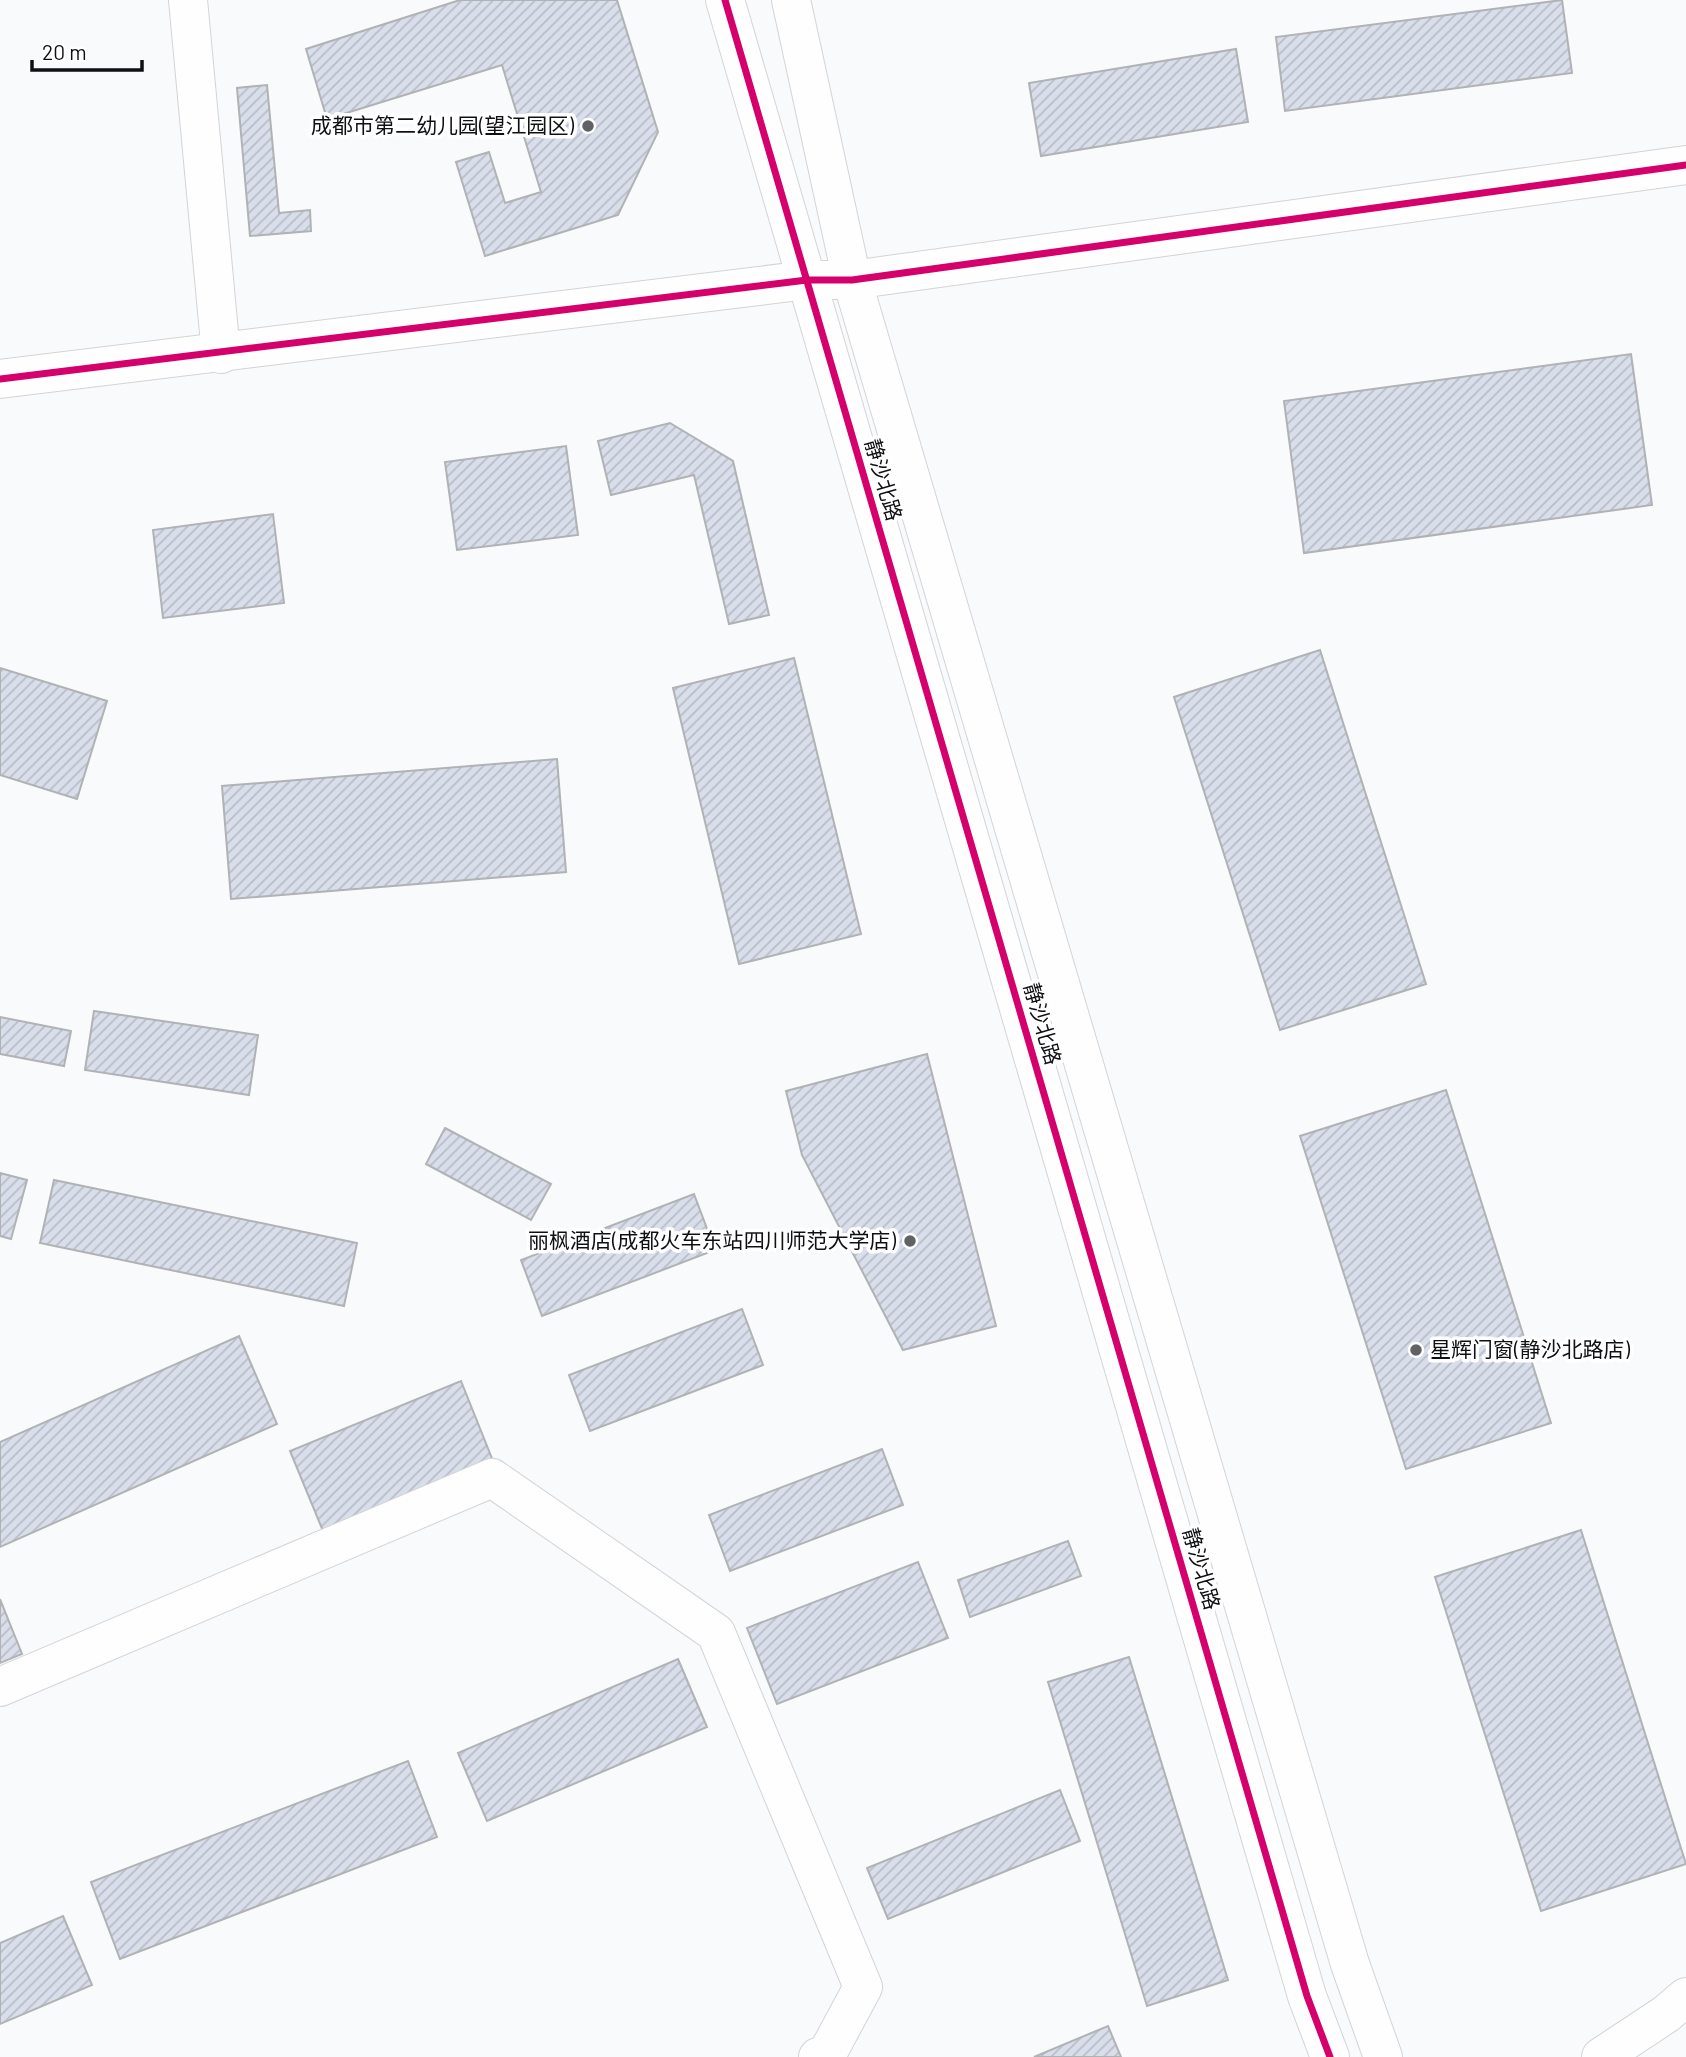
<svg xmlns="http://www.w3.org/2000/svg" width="1686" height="2057" viewBox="0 0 1686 2057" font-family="Barlow,'Noto Sans SC',sans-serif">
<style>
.building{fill:url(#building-hatch);stroke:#b0b2b4;stroke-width:2}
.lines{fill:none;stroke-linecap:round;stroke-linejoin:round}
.minor-casing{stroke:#d3d4d7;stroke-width:40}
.minor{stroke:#fefeff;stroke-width:38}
.cycleway-casing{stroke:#fff;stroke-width:11}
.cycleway{stroke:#d6006c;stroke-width:7}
.poi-dot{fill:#616265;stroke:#fff;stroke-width:2.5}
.labels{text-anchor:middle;stroke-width:7;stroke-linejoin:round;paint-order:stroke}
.poi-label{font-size:21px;fill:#0f1013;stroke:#fff;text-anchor:end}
.street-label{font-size:21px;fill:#0f1013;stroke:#fff}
</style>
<defs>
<pattern id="building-hatch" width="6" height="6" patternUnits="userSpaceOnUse" patternTransform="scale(1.75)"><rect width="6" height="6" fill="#d9deeb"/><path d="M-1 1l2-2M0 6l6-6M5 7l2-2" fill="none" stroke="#b9bdc9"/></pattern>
</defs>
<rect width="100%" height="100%" fill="#f8fafc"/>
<g class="building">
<path d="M460,0H617L658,132L618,215L485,256L456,162L489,152L505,203L541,192L502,65L327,119L306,49Z"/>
<path d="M1562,0L1572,73L1285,111L1276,37Z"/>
<path d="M1236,49L1248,122L1041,156L1029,83Z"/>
<path d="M267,85L279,213L310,210L311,231L250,236L237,88Z"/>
<path d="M1631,354L1652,505L1304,553L1284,401Z"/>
<path d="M670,423L733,461L769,615L729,624L694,475L611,495L598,441Z"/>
<path d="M566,446L578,535L457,550L445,462Z"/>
<path d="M273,514L284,603L163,618L153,530Z"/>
<path d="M1320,650L1426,984L1280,1030L1174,697Z"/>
<path d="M794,658L861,934L739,964L673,688Z"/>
<path d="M0,668L107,701L77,799L0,775Z"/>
<path d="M557,759L566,872L231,899L222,786Z"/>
<path d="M94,1011L258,1035L249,1095L85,1070Z"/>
<path d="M0,1017L71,1031L64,1066L0,1054Z"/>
<path d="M927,1054L996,1326L903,1350L802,1155L786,1091Z"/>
<path d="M1446,1090L1551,1423L1406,1469L1300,1136Z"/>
<path d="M445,1128L551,1184L531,1220L426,1164Z"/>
<path d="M0,1173L27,1180L11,1239L0,1236Z"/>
<path d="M54,1180L357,1243L344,1306L40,1243Z"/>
<path d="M694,1194L715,1250L542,1316L521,1260Z"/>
<path d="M742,1309L763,1365L590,1431L569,1375Z"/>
<path d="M239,1336L277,1424L0,1547V1442Z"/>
<path d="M461,1381L493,1461L323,1531L290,1451Z"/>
<path d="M882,1449L903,1505L730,1571L709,1515Z"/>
<path d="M1581,1530L1686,1864L1541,1911L1435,1577Z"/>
<path d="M1068,1541L1081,1576L970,1617L958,1580Z"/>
<path d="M918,1562L948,1638L777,1704L747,1628Z"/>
<path d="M0,1599L22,1654L0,1663Z"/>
<path d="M1129,1657L1228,1980L1147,2006L1048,1682Z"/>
<path d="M678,1659L707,1727L487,1821L458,1753Z"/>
<path d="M408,1761L437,1837L120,1959L91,1882Z"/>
<path d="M1060,1790L1080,1841L888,1919L867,1868Z"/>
<path d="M63,1916L92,1985L0,2024V1943Z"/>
<path d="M1108,2026L1121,2057H1034Z"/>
</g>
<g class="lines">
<defs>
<g id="minor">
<path d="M188,0L221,354"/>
<path d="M725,0L1307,1996L1330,2057"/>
<path d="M791,0L852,280L1350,1964L1383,2057"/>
<path d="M0,379L807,280H852L1686,165"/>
<path d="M0,1687L492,1478L716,1633L863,1987L827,2054L818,2057"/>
<path d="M1601,2057L1666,2014L1686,1997"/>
</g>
</defs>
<use href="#minor" class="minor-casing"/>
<use href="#minor" class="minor"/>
<defs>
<g id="cycleway">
<path d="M725,0L1307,1996L1330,2057"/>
<path d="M0,379L807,280H852L1686,165"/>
</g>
</defs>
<use href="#cycleway" class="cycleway-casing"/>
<use href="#cycleway" class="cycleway"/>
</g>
<g class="poi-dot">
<circle cx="588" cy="126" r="7"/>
<circle cx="910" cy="1241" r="7"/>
<circle cx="1416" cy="1350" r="7"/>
</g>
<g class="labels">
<g class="poi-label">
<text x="574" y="133">成都市第二幼儿园(望江园区)</text>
<text x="896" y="1248">丽枫酒店(成都火车东站四川师范大学店)</text>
<text x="1430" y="1357" text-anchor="start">星辉门窗(静沙北路店)</text>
</g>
<g class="street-label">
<text transform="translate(883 480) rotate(74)" y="7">静沙北路</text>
<text transform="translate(1042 1024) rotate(74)" y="7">静沙北路</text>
<text transform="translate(1201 1569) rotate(74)" y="7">静沙北路</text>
</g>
</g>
<path d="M32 60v10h110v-10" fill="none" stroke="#0f1013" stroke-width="3.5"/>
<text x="42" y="60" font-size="21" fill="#0f1013" stroke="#ffffff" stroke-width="5" paint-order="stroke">20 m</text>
</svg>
